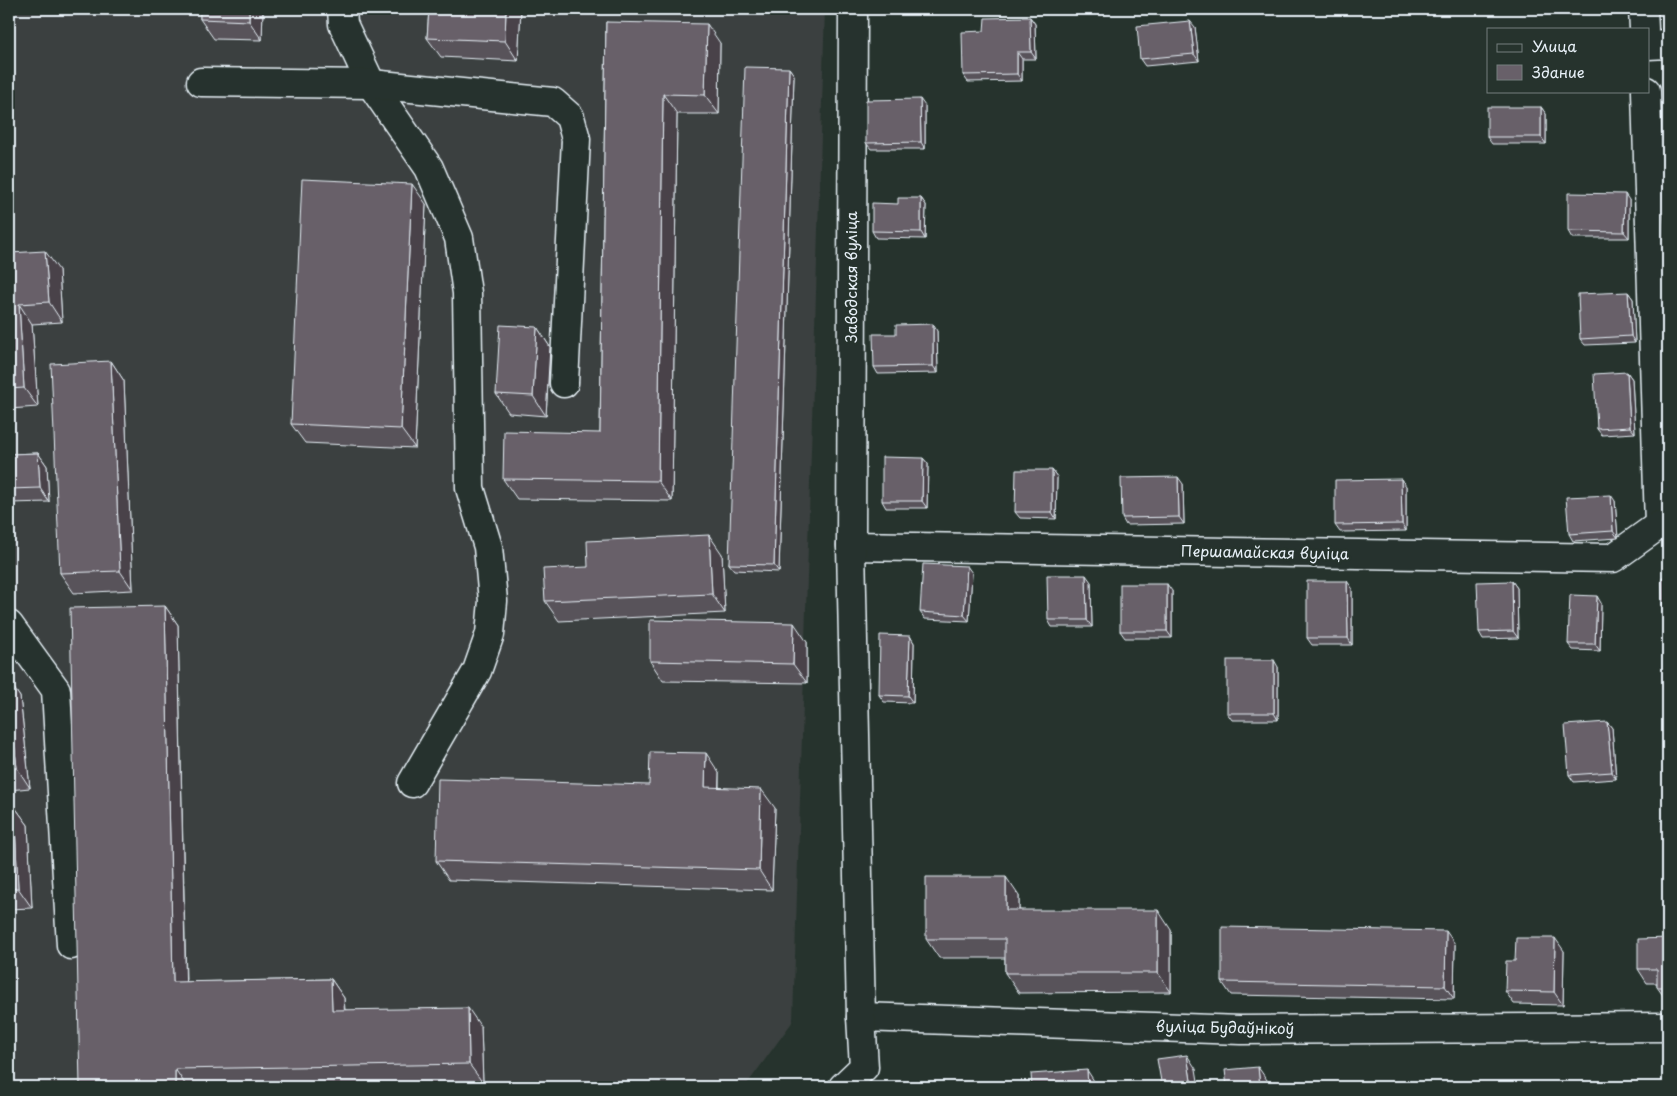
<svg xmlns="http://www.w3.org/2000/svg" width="1677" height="1096" viewBox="0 0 1677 1096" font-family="'Playpen Sans',sans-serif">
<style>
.built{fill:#3a403f}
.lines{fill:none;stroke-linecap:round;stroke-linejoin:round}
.minor-casing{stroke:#e8f1f8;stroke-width:31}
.minor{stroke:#26332d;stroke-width:28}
.wall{fill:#59535a;stroke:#e8f1f8}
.shaded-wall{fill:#49434a;stroke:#e8f1f8}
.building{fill:#686069;stroke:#e8f1f8}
.labels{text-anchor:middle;stroke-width:5;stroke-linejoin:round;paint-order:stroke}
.street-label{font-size:15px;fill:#e8f1f8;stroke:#26332d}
</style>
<rect width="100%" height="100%" fill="#26332d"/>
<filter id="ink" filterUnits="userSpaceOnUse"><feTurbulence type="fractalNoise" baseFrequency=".02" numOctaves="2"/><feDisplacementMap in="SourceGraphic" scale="10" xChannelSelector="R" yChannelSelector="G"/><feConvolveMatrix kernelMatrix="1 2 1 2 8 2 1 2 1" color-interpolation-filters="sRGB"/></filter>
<g filter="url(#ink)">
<path class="built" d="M9,9H825L793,1021L745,1087H9Z"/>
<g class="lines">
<defs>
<g id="minor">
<path d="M342,9L343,24L371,84L429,168L459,238L467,293L470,488L488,547L493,601L490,634L477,671L412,783"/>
<path d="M1643,9L1644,29"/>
<path d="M1648,45L1668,44"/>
<path d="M201,82L371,84L553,102L570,117L576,139L564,383"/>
<path d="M1646,91L1659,525"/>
<path d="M851,546L1613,558L1659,525H1668"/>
<path d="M9,625L56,690L71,945"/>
<path d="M861,1017L1241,1030L1668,1027"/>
<path d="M843,1087L864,1067L861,1017L851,546L853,9"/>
</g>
</defs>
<use href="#minor" class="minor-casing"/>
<use href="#minor" class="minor"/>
</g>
<g class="wall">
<path d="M200,9H263L262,40L214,39L200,19Z"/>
<path d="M429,9H521L518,61L441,57L427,38Z"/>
<path d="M1030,17L1035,24L1036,59H1022V81L968,82L963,75L984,31Z"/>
<path d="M606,22L720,43L719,114H677L672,501L517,499L503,479L600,433Z"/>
<path d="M1195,27L1199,61L1145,66L1140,59Z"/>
<path d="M789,68L794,75L779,572L734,570L729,564Z"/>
<path d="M925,106V149H871L866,143Z"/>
<path d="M1541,107L1546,114V144H1492L1487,137Z"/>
<path d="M921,198L926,205L925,239L876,238L872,231L898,204Z"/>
<path d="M1629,200V238H1572L1568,231Z"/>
<path d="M426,204L415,448L305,443L291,424Z"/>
<path d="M9,253L59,270L62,322L32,324L38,407L9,409Z"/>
<path d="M1628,292L1633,299L1635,343L1585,345L1580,339Z"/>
<path d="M537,327L550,347L546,416L509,413L496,394Z"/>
<path d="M937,331L938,373L878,374L874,367L896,334Z"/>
<path d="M111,361L124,381L133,590L74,593L60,573Z"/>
<path d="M1627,372L1632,379L1635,433L1602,435L1597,429Z"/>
<path d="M38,453L47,466L49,502L9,503V454Z"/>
<path d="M923,458L928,464L927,508H886L882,501Z"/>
<path d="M1052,470L1057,477L1056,519L1020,518L1015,512Z"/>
<path d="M1183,484L1184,524L1126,525L1122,518Z"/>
<path d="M1406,486V531L1340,532L1335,525Z"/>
<path d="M1615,501L1618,538L1573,541L1569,534Z"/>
<path d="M722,554L725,613L559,621L545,601L588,567Z"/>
<path d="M972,573L969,621L925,619L920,612Z"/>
<path d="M1668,578V633L1663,627Z"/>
<path d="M1512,581L1517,588L1518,638L1483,639L1479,632Z"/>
<path d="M1091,582L1092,627H1052L1048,620Z"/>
<path d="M1352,588V645H1312L1307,638Z"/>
<path d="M1172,591V638H1125L1120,631Z"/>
<path d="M1601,603L1600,651L1573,650L1568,644Z"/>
<path d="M165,606L178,625L186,982L331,979L344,998L345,1010L481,1027L483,1083L268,1087H80Z"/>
<path d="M910,636L914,643L913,703L884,702L879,695Z"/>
<path d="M807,642V683L663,681L650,661Z"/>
<path d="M1278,667V720H1232L1227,713Z"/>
<path d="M9,681L20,697L30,788L9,790Z"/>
<path d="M1607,722L1612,728L1616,779L1574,782L1569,775Z"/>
<path d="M719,773V787L775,808L772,890L449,880L436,861L649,785Z"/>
<path d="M9,806H14L28,825L32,908L9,909Z"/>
<path d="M1019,896V910L1171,930V992L1019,993L1005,973V958H939L926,939Z"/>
<path d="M1668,938V1001H1667L1657,987V983H1647L1638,969Z"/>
<path d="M1455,944L1454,999L1231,995L1222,982Z"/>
<path d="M1564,951L1563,1005L1514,1004L1505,991L1515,961Z"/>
</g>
<g class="shaded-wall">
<path d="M249,9H263L262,40L249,21Z"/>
<path d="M506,9H521L518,61L505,41Z"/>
<path d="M1030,17L1035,24L1036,59L1031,52Z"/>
<path d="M1190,21L1195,27L1199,61L1194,54Z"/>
<path d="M707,24L720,43L719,114L705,95Z"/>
<path d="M1017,52L1022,59V81L1017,74Z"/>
<path d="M789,68L794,75L779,572L774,565Z"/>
<path d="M663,94L677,114L672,501L658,481Z"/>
<path d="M920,99L925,106V149L921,142Z"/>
<path d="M1541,107L1546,114V144L1541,137Z"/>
<path d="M412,184L426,204L415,448L401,429Z"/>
<path d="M1625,194L1629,200V238L1624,232Z"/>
<path d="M921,198L926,205L925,239L921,232Z"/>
<path d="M45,251L59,270L62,322L49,302Z"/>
<path d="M1628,292L1633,299L1635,343L1631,336Z"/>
<path d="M19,304L32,324L38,407L24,388Z"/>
<path d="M933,324L937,331L938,373L933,366Z"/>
<path d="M537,327L550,347L546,416L533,396Z"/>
<path d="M111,361L124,381L133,590L120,571Z"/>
<path d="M1627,372L1632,379L1635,433L1630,427Z"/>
<path d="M38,453L47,466L49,502L40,488Z"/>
<path d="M923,458L928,464L927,508L922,501Z"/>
<path d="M1052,470L1057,477L1056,519L1052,512Z"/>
<path d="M1178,477L1183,484L1184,524L1179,517Z"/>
<path d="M1401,479L1406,486V531L1402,524Z"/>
<path d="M1611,495L1615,501L1618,538L1613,531Z"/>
<path d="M709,535L722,554L725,613L712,594Z"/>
<path d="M967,566L972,573L969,621L964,615Z"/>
<path d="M1086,575L1091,582L1092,627L1087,620Z"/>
<path d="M1347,581L1352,588V645L1348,638Z"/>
<path d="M1512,581L1517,588L1518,638L1513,631Z"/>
<path d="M1167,584L1172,591V638L1167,631Z"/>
<path d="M1597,596L1601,603L1600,651L1595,644Z"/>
<path d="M165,606L178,625L186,1002L173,982Z"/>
<path d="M794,623L807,642V683L793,664Z"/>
<path d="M910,636L914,643L913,703L908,696Z"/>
<path d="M1274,660L1278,667V720L1274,713Z"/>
<path d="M9,681L20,697L30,788L17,768L9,700Z"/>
<path d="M1607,722L1612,728L1616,779L1612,772Z"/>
<path d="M706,753L719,773L718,806L705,787Z"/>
<path d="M761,789L775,808L772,890L759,870Z"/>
<path d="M14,806L28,825L32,908L18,888Z"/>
<path d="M1006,877L1019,896V930L1006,910Z"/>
<path d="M1158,910L1171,930V992L1158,973Z"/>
<path d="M1446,931L1455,944L1454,999L1445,986Z"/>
<path d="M1555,938L1564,951L1563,1005L1554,992Z"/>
<path d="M331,979L344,998L345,1030L332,1010Z"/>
<path d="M468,1008L481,1027L483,1083L469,1064Z"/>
<path d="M1187,1055L1196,1069L1199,1087H1192Z"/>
<path d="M1258,1067L1267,1080L1268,1087H1260Z"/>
<path d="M175,1069L187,1087H175Z"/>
<path d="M1087,1070L1096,1084L1097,1087H1088Z"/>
</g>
<g class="building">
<path d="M200,9H249V21L200,19Z"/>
<path d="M429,9H506L505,41L427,38Z"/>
<path d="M1030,17L1031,52H1017V74L963,75L962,32L984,31L985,18Z"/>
<path d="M1190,21L1194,54L1140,59L1137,26Z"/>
<path d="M606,22L707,24L705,95L663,94L658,481L503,479L504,431L600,433Z"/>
<path d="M745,67L789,68L774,565L729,564Z"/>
<path d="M920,99L921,142L866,143V100Z"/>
<rect x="1487" y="107" width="54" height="30"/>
<path d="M302,179L412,184L401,429L291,424Z"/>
<path d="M1568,193L1625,194L1624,232L1568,231Z"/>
<path d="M898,198H921V232L872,231V203L898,204Z"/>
<path d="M45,251L49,302L19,304L24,388L9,389V253Z"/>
<path d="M1628,292L1631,336L1580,339L1578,294Z"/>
<path d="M933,324V366L874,367L873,334H896V325Z"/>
<path d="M500,325L537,327L533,396L496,394Z"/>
<path d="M111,361L120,571L60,573L51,364Z"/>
<path d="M1627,372L1630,427L1597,429L1594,374Z"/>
<path d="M38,453L40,488L9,489V454Z"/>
<path d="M882,457L923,458L922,501H882Z"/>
<path d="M1016,470H1052V512H1015Z"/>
<path d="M1178,477L1179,517L1122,518L1121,478Z"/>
<path d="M1401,479L1402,524L1335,525V480Z"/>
<path d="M1611,495L1613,531L1569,534L1566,497Z"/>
<path d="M709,535L712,594L545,601L543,569L588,567L587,541Z"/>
<path d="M923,564L967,566L964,615L920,612Z"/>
<path d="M1047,575H1086L1087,620H1048Z"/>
<path d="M1662,578H1668V627H1663Z"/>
<path d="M1307,581H1347L1348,638H1307Z"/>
<path d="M1512,581L1513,631L1479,632L1477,582Z"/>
<rect x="1120" y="584" width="47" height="47"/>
<path d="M1570,595L1597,596L1595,644H1568Z"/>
<path d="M165,606L173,982L331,979L332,1010L468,1008L469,1064L175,1069V1087H80L70,608Z"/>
<path d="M650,620L794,623L793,664L650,661Z"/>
<path d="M880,635L910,636L908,696L879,695Z"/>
<rect x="1227" y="660" width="47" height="53"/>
<path d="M9,700L17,768L9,769Z"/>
<path d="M1607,722L1612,772L1569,775L1565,725Z"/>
<path d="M650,752L706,753L705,787L761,789L759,870L436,861L438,779L649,785Z"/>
<path d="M9,806H14L18,888L9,889Z"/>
<path d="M926,877H1006V910H1158V973H1005V939H926Z"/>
<path d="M1222,927L1446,931L1445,986L1222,982Z"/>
<path d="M1516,938H1555L1554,992L1505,991L1506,961H1515Z"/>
<path d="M1668,938V987H1657V969H1638V939Z"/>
<path d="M1187,1055L1192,1087H1162L1157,1059Z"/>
<path d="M1258,1067L1260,1087H1227L1225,1070Z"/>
<path d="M1087,1070L1088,1087H1032L1031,1074Z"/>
</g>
</g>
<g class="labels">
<g class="street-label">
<text transform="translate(852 277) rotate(-90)" y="5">Заводская вуліца</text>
<text transform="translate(1265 553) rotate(1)" y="5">Першамайская вуліца</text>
<text transform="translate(1225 1028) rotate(1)" y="5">вуліца Будаўнікоў</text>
</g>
</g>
<rect width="1677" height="1096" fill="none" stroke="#26332d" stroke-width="30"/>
<rect x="15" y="15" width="1647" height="1066" fill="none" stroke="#e8f1f8" stroke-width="2" filter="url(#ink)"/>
<rect x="1487" y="28" width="162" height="65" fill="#26332d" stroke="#747f7e"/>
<rect x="1497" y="44" width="25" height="8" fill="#26332d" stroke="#747f7e"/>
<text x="1532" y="52" font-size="15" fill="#e8f1f8">Улица</text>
<rect x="1497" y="65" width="25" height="15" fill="#686069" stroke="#747f7e"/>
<text x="1532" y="78" font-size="15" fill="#e8f1f8">Здание</text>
</svg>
